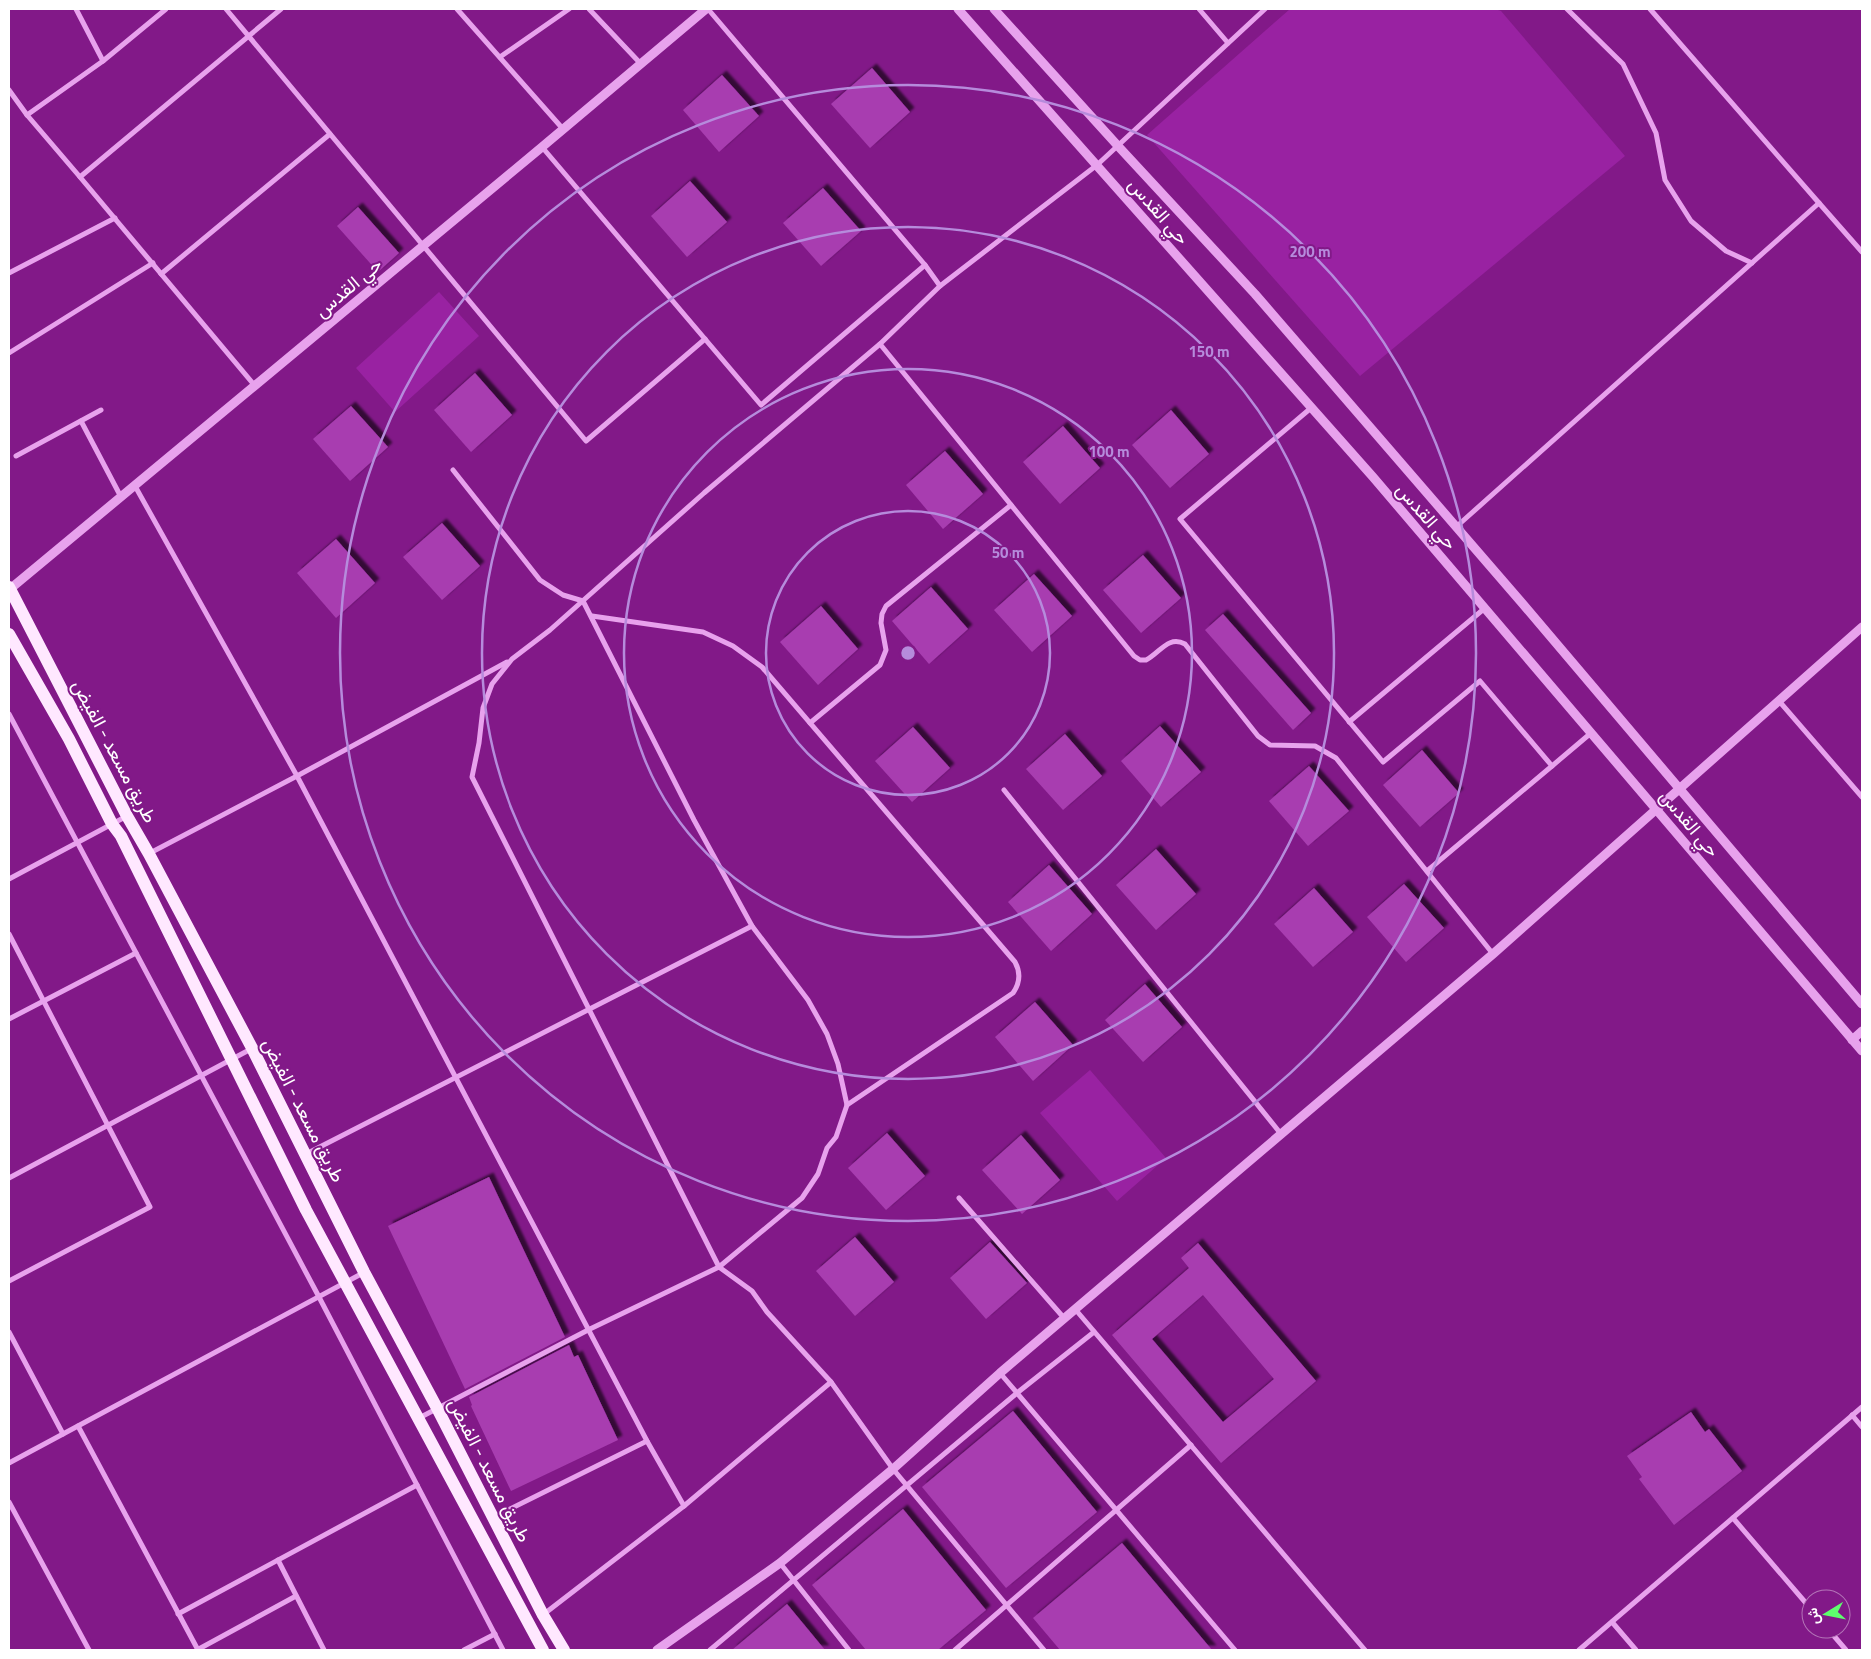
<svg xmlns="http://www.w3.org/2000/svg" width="1871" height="1659" viewBox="0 0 1871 1659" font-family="'Titillium Web',Vazirmatn,sans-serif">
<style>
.green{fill:#9922a2}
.building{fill:#a83eb0;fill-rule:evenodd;filter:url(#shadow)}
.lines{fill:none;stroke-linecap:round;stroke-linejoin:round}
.minor{stroke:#e8a2ed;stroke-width:5}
.tertiary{stroke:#e8a2ed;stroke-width:9}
.primary{stroke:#ffe8ff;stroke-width:12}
.ring{fill:none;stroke:#b68bdc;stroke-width:2.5}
.labels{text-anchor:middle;stroke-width:4;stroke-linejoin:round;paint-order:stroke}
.street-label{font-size:19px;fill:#fff;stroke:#821988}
.centre{fill:#b68bdc;stroke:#821988;stroke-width:2.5}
.ring-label{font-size:15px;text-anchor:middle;font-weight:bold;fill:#b68bdc;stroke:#821988;stroke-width:4;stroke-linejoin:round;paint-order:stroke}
</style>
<defs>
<filter id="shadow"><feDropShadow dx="4.5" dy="-4.5" stdDeviation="1" flood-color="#0009"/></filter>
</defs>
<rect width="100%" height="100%" fill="#821988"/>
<g class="green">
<path d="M1290,9H1495L1501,11L1625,156L1360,376L1147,135Z"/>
<path d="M439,292L479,336L395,412L356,368Z"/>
<path d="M1090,1070L1166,1158L1117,1201L1040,1113Z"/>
</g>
<g class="building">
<path d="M872,68L910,112L870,148L831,104Z"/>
<path d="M722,75L759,116L719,152L683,110Z"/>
<path d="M690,181L727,222L687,257L651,216Z"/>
<path d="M823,188L861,231L821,266L783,223Z"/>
<path d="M358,207L399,253L378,272L337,226Z"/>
<path d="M475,373L512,415L471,452L434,410Z"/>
<path d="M351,406L388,447L350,481L313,439Z"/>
<path d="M1171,410L1209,454L1170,488L1132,445Z"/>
<path d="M1063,426L1100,468L1060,504L1023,462Z"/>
<path d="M945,451L983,494L943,529L906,485Z"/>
<path d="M442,523L480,566L442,600L403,557Z"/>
<path d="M336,539L375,583L336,618L297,573Z"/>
<path d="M1143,555L1181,598L1141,633L1103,590Z"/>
<path d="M1034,574L1072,616L1032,652L994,610Z"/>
<path d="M931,587L968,629L929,664L892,621Z"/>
<path d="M821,606L858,649L818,685L780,642Z"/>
<path d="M1223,614L1311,713L1293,730L1205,630Z"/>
<path d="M1160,726L1201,772L1161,807L1121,761Z"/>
<path d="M913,727L950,768L912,802L875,761Z"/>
<path d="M1065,734L1102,776L1063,810L1026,769Z"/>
<path d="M1422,750L1459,793L1420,827L1383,785Z"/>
<path d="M1309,766L1349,811L1308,846L1269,801Z"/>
<path d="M1156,849L1196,894L1156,930L1116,885Z"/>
<path d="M1049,865L1092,914L1051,951L1008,902Z"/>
<path d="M1404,884L1444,928L1406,962L1367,917Z"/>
<path d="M1314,888L1353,932L1313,967L1274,924Z"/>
<path d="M1145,984L1182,1027L1143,1062L1105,1020Z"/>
<path d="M1035,1002L1073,1045L1033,1081L995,1037Z"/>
<path d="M887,1133L925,1176L886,1210L848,1168Z"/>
<path d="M1021,1135L1060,1180L1022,1214L982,1170Z"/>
<path d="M489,1177L565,1337L465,1389L388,1226Z"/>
<path d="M855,1237L894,1282L855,1316L816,1271Z"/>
<path d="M990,1242L1027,1283L986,1319L950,1278Z"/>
<path d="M1198,1243L1316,1381L1221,1463L1112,1335L1189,1268L1181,1258ZM1203,1295L1274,1379L1223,1422L1152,1339Z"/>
<path d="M569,1345L574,1357L578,1355L618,1440L511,1491L471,1406L472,1405L469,1397Z"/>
<path d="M1013,1411L1097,1512L1006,1588L922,1487Z"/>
<path d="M1691,1412L1705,1432L1709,1429L1742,1471L1674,1525L1639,1479L1642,1477L1627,1456Z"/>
<path d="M903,1509L986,1610L938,1650H866L812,1585Z"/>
<path d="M1122,1543L1212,1650H1060L1033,1618Z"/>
<path d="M787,1604L825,1650H732Z"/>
</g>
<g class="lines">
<g class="minor">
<path d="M76,9L103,61"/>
<path d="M226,9L586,441L705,339"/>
<path d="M457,9L563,129"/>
<path d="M589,9L641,64"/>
<path d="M1199,9L1228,43"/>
<path d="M1567,9L1623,64L1656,133L1665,180L1691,221L1726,251L1752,263"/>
<path d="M1650,9L1819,203"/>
<path d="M500,57L569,9"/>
<path d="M9,90L27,115L80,177"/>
<path d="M27,115L103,61L166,9"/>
<path d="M542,147L761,405L925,265L708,9"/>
<path d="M925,265L940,286"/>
<path d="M9,273L115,218"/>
<path d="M161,274L330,134"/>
<path d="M880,344L1134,656L1140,660H1146C1160,653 1168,635 1185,644L1258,736L1270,745L1315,746L1336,758L1493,954"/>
<path d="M9,353L153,263"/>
<path d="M255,386L80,177L281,9"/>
<path d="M1311,408L1180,519L1383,762L1480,681L1552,766L1591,733"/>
<path d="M81,421L121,497"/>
<path d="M16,456L101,410"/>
<path d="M135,486L297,776L150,853"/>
<path d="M1456,527L1819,203L1862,252"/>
<path d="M592,616L703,632L733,646L762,667L1015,962C1021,973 1020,983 1013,993L847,1105"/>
<path d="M507,662L297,776L647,1441L684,1506L544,1614"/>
<path d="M1779,701L1862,797"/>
<path d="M9,714L319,1297L503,1650"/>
<path d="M1349,722L1485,608"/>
<path d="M810,723L880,665L886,650L881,623L882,614L886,606L1011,505"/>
<path d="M1004,790L1281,1134"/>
<path d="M1427,871L1552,766"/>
<path d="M9,879L127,816"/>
<path d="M9,934L150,1207L9,1281"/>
<path d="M9,1019L136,953"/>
<path d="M306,1154L752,926"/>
<path d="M9,1178L251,1049"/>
<path d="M959,1198L1064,1318"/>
<path d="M1075,1309L1365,1650"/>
<path d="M9,1332L63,1434"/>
<path d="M1000,1373L1235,1650"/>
<path d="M1852,1415L1862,1427"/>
<path d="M419,1418L590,1329L719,1267L802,1198L818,1174L827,1148L836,1137L847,1105L838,1064L827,1034L808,1000L752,926L694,820L583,601L563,595L540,580L453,470"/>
<path d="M78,1426L198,1650"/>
<path d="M9,1463L363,1273"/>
<path d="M9,1502L89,1650"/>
<path d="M684,1506L831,1382"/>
<path d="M494,1517L647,1441"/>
<path d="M1733,1518L1811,1609"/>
<path d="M278,1560L324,1650"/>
<path d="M780,1563L849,1650"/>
<path d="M178,1614L417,1485"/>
<path d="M1612,1622L1636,1650"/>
<path d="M1828,1629L1846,1650"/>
<path d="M197,1650L296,1596"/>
<path d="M464,1650L495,1634"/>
<path d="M710,1650L1017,1393L1094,1332"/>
<path d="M955,1650L1191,1445"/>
<path d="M1044,1650L893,1469L831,1382L767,1312L752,1291L719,1267L472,777L479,743L483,708L492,684L512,659L550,630L704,493L880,344L940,286L1097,165L1265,9"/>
<path d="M1579,1650L1862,1407"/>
</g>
<g class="tertiary">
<path d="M958,9L1373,477L1862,1051"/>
<path d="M994,9L1118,146L1255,294L1522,603L1862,1004"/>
<path d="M10,589L542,147L706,9"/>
<path d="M1852,1040L1862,1031"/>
<path d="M657,1650L780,1563L893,1469L1000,1373L1493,954L1862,627"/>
</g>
<g class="primary">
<path d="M9,587L127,816L149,854L252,1048L364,1272L437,1408L543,1615L564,1650"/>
<path d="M9,634L69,739L112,824L121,836L306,1210L543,1650"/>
</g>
</g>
<g class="ring">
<circle cx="908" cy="653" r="142"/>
<circle cx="908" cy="653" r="284"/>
<circle cx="908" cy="653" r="426"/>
<circle cx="908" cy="653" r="568"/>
</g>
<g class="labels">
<g class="street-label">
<text transform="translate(1159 211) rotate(49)" y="7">حي القدس</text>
<text transform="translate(348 287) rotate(-40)" y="7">حي القدس</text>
<text transform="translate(1427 516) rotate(49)" y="7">حي القدس</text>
<text transform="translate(115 751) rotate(62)" y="7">طريق مسعد - الفيض</text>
<text transform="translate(1690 823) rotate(50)" y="7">حي القدس</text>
<text transform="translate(304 1110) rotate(63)" y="7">طريق مسعد - الفيض</text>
<text transform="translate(490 1470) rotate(63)" y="7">طريق مسعد - الفيض</text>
</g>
</g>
<circle cx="908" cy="653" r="8" class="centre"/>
<g class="ring-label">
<text x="1310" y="257">200 m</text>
<text x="1209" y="357">150 m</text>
<text x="1109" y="457">100 m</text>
<text x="1008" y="558">50 m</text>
</g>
<rect width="1871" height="1659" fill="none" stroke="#ffffff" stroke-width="20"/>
<g transform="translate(1826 1614) rotate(260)"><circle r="24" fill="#821988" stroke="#b475b8"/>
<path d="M0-4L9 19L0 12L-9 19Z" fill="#5eff6d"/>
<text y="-8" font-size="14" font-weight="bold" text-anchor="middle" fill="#ffffff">ش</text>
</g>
</svg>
